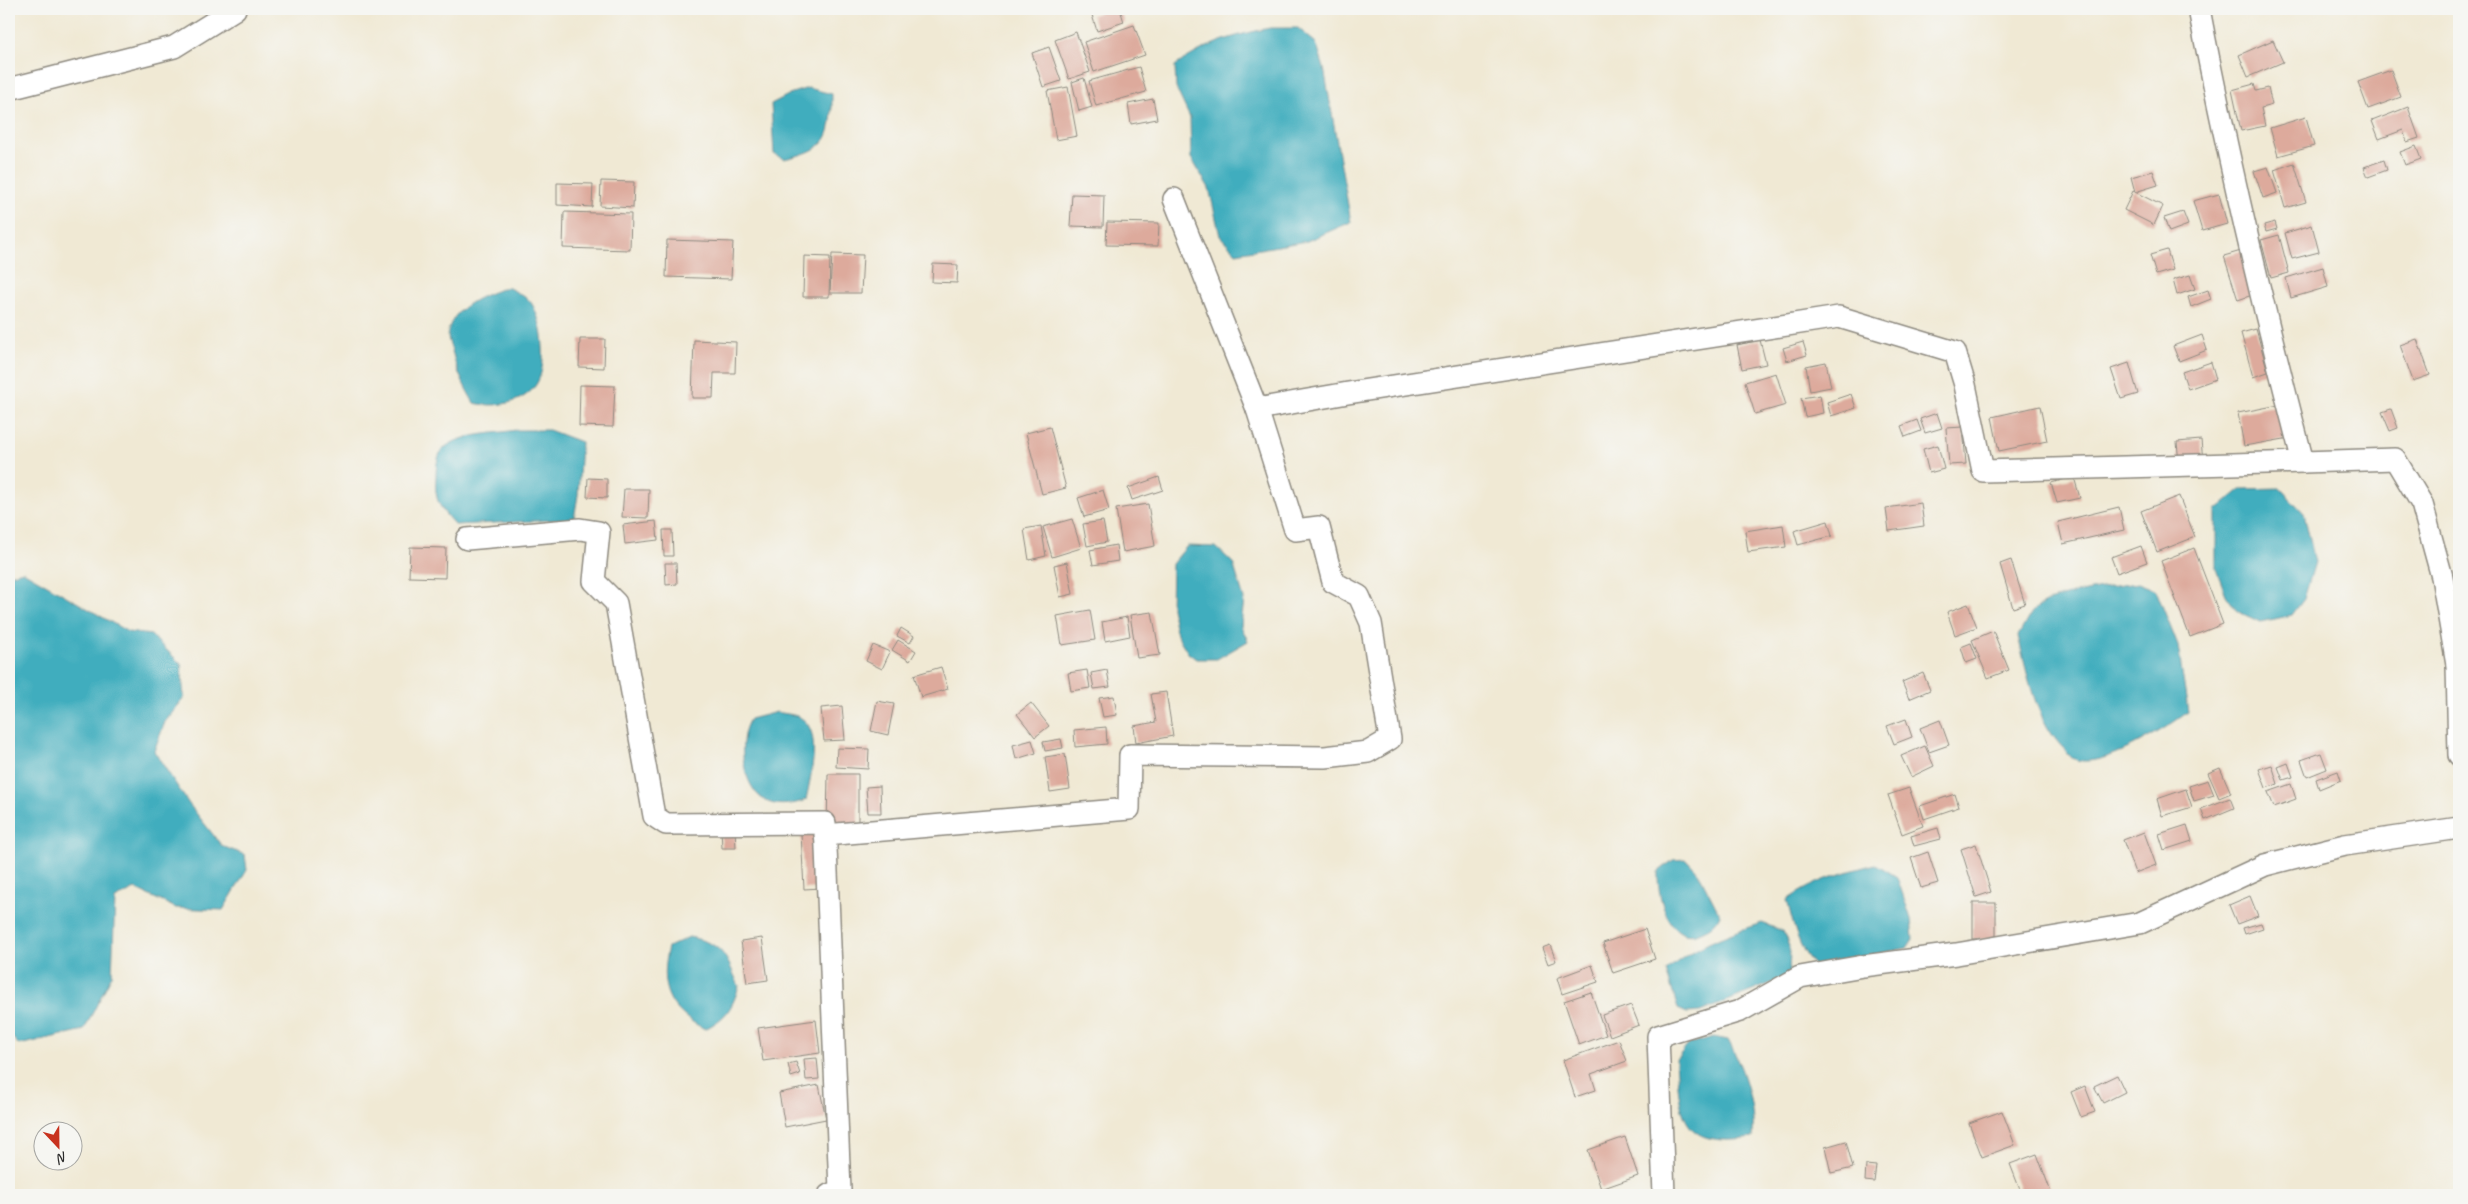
<svg xmlns="http://www.w3.org/2000/svg" width="2468" height="1204" viewBox="0 0 2468 1204" font-family="Caveat,sans-serif">
<style>
.water{fill:#3fadbe;stroke:#356c74}
.building{fill:#ddaa9c}
.lines{fill:none;stroke-linecap:round;stroke-linejoin:round}
.minor-casing{stroke:#8e8a80;stroke-width:24}
.minor{stroke:#fff;stroke-width:21}
</style>
<rect width="100%" height="100%" fill="#f6f6f2"/>
<filter id="ink" filterUnits="userSpaceOnUse"><feTurbulence type="fractalNoise" baseFrequency=".02" numOctaves="2"/><feDisplacementMap in="SourceGraphic" scale="10" xChannelSelector="R" yChannelSelector="G"/><feConvolveMatrix kernelMatrix="1 2 1 2 8 2 1 2 1" color-interpolation-filters="sRGB"/></filter>
<filter id="wash" filterUnits="userSpaceOnUse"><feTurbulence type="fractalNoise" baseFrequency=".0096" numOctaves="4" result="noise"/><feDisplacementMap in="SourceGraphic" scale="20" xChannelSelector="R" yChannelSelector="G"/><feGaussianBlur stdDeviation="1.12" result="paint"/><feColorMatrix in="noise" values="0 0 0 0 0 0 0 0 0 0 0 0 0 0 0 0 0 1.4 0 .05"/><feComposite in="paint" operator="in"/></filter>
<g filter="url(#wash)">
<rect width="100%" height="100%" fill="#f0e9d4"/>
<g class="water">
<path d="M1270,28H1298L1316,43L1324,68L1351,222L1307,241L1236,253L1220,236L1209,188L1191,158L1190,118L1176,88L1175,66C1208,43 1231,36 1270,28Z"/>
<path d="M808,88L832,94C832,138 830,149 784,159L774,154L771,104L792,93Z"/>
<path d="M507,287C514,291 528,297 532,304C543,322 548,364 537,383C525,404 495,408 474,403C465,388 457,372 453,354C451,348 447,338 448,332C454,305 484,295 507,287Z"/>
<path d="M516,430H549L581,442L578,495L574,519L455,525C440,509 434,500 436,477C436,468 437,454 444,448C462,433 494,434 516,430Z"/>
<path d="M2280,488L2304,513L2315,562L2304,599L2292,615L2260,622L2237,611L2226,595L2216,569V510L2241,489Z"/>
<path d="M1187,546L1216,547L1233,563L1244,599L1241,626L1248,641L1217,659H1196L1188,653L1177,635L1171,608L1172,564Z"/>
<path d="M23,571L128,632L151,635L181,664L184,698L165,722L154,751L189,804L222,846L245,855L247,870L223,910L176,908L135,889L115,899L112,975L84,1030L19,1045L9,1034V888L12,876L9,877V575Z"/>
<path d="M2138,583L2156,590L2178,646L2188,712C2167,728 2100,771 2074,759C2071,758 2068,754 2066,751C2035,721 2028,676 2018,636C2023,628 2027,619 2032,612C2048,594 2114,586 2138,583Z"/>
<path d="M777,712C784,714 795,714 801,718C823,731 810,779 806,800C795,804 780,807 768,802C742,791 736,740 750,719Z"/>
<path d="M1686,859L1698,872L1720,915C1715,925 1712,927 1701,932C1669,947 1657,895 1658,872L1673,860Z"/>
<path d="M1876,864L1897,877L1911,919L1913,939L1907,948L1815,966C1798,949 1793,923 1787,900C1814,881 1844,872 1876,864Z"/>
<path d="M1762,923L1783,931L1790,949L1789,976L1700,1012L1687,1013L1678,1009L1666,971C1694,946 1727,934 1762,923Z"/>
<path d="M689,937C724,944 725,955 739,986C732,1009 726,1018 705,1029C668,1011 658,987 668,947Z"/>
<path d="M1713,1037L1728,1040C1744,1069 1755,1104 1753,1138C1682,1148 1680,1121 1676,1059L1689,1044Z"/>
</g>
<g id="blocks">
<g class="building">
<path d="M1109,9H1120L1124,22L1097,31L1092,15Z"/>
<path d="M1134,25L1145,55L1094,72L1084,42Z"/>
<path d="M1076,32L1090,72L1069,79L1055,40Z"/>
<path d="M2273,40L2283,62L2248,77L2239,55Z"/>
<path d="M1049,47L1061,81L1043,87L1032,53Z"/>
<path d="M1139,67L1146,92L1096,106L1089,81Z"/>
<path d="M2391,70L2401,97L2368,109L2358,82Z"/>
<path d="M1084,78L1092,107L1079,111L1072,82Z"/>
<path d="M2254,84L2256,91L2268,88L2272,105L2261,108L2265,126L2241,131L2232,90Z"/>
<path d="M1068,87L1077,136L1056,140L1047,91Z"/>
<path d="M1153,99L1157,119L1131,124L1128,104Z"/>
<path d="M2408,107L2419,138L2407,142L2403,130L2379,139L2372,121Z"/>
<path d="M2306,117L2314,146L2278,156L2270,128Z"/>
<path d="M2416,146L2421,159L2405,165L2400,152Z"/>
<path d="M2384,160L2387,170L2368,177L2364,167Z"/>
<path d="M2294,163L2306,202L2285,208L2274,170Z"/>
<path d="M2268,167L2277,193L2263,198L2254,171Z"/>
<path d="M2153,171L2158,185L2135,192L2131,177Z"/>
<path d="M601,181L634,182L633,208L600,206Z"/>
<path d="M557,183L593,184L592,207L557,205Z"/>
<path d="M2133,191L2163,206L2154,225L2124,210Z"/>
<path d="M1072,194L1104,195L1103,227L1070,226Z"/>
<path d="M2219,194L2227,224L2202,231L2193,201Z"/>
<path d="M564,212L631,214L630,250L563,248Z"/>
<path d="M2183,212L2188,225L2169,232L2164,218Z"/>
<path d="M1107,222L1159,223L1158,246L1106,245Z"/>
<path d="M2275,222L2277,229L2266,232L2264,225Z"/>
<path d="M2312,225L2319,252L2292,259L2285,233Z"/>
<path d="M2279,235L2289,273L2271,278L2261,240Z"/>
<path d="M667,240L733,242L731,279L666,277Z"/>
<path d="M2167,250L2173,270L2156,275L2150,255Z"/>
<path d="M2241,251L2255,294L2238,300L2224,256Z"/>
<path d="M832,254L863,255L861,293H830Z"/>
<path d="M804,256L830,257L829,297H803Z"/>
<path d="M933,264L958,265L957,283L932,282Z"/>
<path d="M2323,267L2328,287L2291,298L2286,278Z"/>
<path d="M2190,275L2195,289L2177,295L2173,280Z"/>
<path d="M2208,290L2211,299L2191,307L2188,297Z"/>
<path d="M2256,329L2268,372L2253,377L2241,333Z"/>
<path d="M2202,335L2207,350L2179,361L2173,346Z"/>
<path d="M580,339H605L604,368L579,367Z"/>
<path d="M2417,339L2430,375L2413,381L2400,345Z"/>
<path d="M694,340L736,342L735,373H714L713,398H692Z"/>
<path d="M1760,340L1766,364L1742,369L1737,345Z"/>
<path d="M1803,342L1807,355L1787,361L1783,348Z"/>
<path d="M1826,362L1831,387L1810,391L1806,366Z"/>
<path d="M2211,362L2216,379L2188,389L2182,372Z"/>
<path d="M2129,363L2138,394L2121,399L2111,369Z"/>
<path d="M1776,373L1786,405L1755,414L1745,382Z"/>
<path d="M580,385L615,386L613,427L579,426Z"/>
<path d="M1851,394L1856,408L1831,416L1827,402Z"/>
<path d="M1820,395L1823,413L1805,417L1801,398Z"/>
<path d="M2284,404L2290,438L2244,446L2238,413Z"/>
<path d="M2040,406L2047,441L1999,451L1992,417Z"/>
<path d="M2391,409L2398,428L2390,431L2382,412Z"/>
<path d="M1937,413L1942,428L1925,433L1920,419Z"/>
<path d="M1917,420L1921,431L1905,437L1901,426Z"/>
<path d="M1050,427L1066,488L1042,494L1026,433Z"/>
<path d="M1963,427L1966,464L1949,465L1946,428Z"/>
<path d="M2201,440L2203,461L2179,463L2177,442Z"/>
<path d="M1938,445L1944,469L1929,473L1923,449Z"/>
<path d="M1159,477L1163,490L1132,500L1128,488Z"/>
<path d="M2074,477L2080,498L2057,503L2051,483Z"/>
<path d="M588,478L607,479V498L587,497Z"/>
<path d="M624,489H649L648,518L622,517Z"/>
<path d="M1103,490L1109,510L1084,517L1078,498Z"/>
<path d="M2179,496L2195,537L2157,552L2141,511Z"/>
<path d="M1921,503L1924,526L1889,531L1886,508Z"/>
<path d="M1148,504L1155,546L1123,552L1116,509Z"/>
<path d="M2119,507L2124,530L2063,544L2058,522Z"/>
<path d="M1072,519L1081,548L1052,557L1043,527Z"/>
<path d="M656,521L658,540L625,544L623,525Z"/>
<path d="M1103,521L1107,542L1087,546L1083,524Z"/>
<path d="M1828,521L1832,536L1798,545L1794,531Z"/>
<path d="M1783,525L1786,547L1748,552L1745,531Z"/>
<path d="M1041,526L1046,556L1029,560L1024,529Z"/>
<path d="M663,530H672L673,556H664Z"/>
<path d="M1116,545L1118,561L1093,565L1090,550Z"/>
<path d="M2141,546L2147,562L2117,573L2111,557Z"/>
<path d="M410,547L446,548L445,578L409,577Z"/>
<path d="M2194,548L2223,624L2190,637L2161,561Z"/>
<path d="M2011,560L2025,604L2013,608L2000,564Z"/>
<path d="M1067,562L1073,594L1060,597L1054,565Z"/>
<path d="M665,563H676L677,584L666,585Z"/>
<path d="M1968,604L1977,627L1955,635L1947,612Z"/>
<path d="M1090,610L1095,640L1062,645L1057,616Z"/>
<path d="M1152,612L1160,655L1137,658L1130,615Z"/>
<path d="M1127,617L1130,636L1105,641L1102,622Z"/>
<path d="M901,628L914,636L910,643L897,636Z"/>
<path d="M1993,631L2009,670L1988,678L1972,640Z"/>
<path d="M898,640L916,651L910,661L892,650Z"/>
<path d="M1971,643L1977,659L1966,663L1961,647Z"/>
<path d="M873,645L890,652L882,669L866,661Z"/>
<path d="M941,667L948,689L921,697L914,675Z"/>
<path d="M1087,670L1090,688L1071,691L1068,673Z"/>
<path d="M1107,670L1110,687L1094,689L1091,673Z"/>
<path d="M1923,673L1930,690L1909,699L1902,682Z"/>
<path d="M1166,692L1173,736L1136,743L1134,726L1156,722L1151,694Z"/>
<path d="M1114,696L1117,715L1103,717L1099,698Z"/>
<path d="M877,701L894,704L888,735L871,731Z"/>
<path d="M1031,703L1049,726L1035,737L1017,714Z"/>
<path d="M842,706L845,740L824,741L821,708Z"/>
<path d="M1906,719L1912,737L1894,744L1887,726Z"/>
<path d="M1940,720L1949,745L1929,752L1920,728Z"/>
<path d="M1106,727L1107,744L1075,747L1074,730Z"/>
<path d="M1061,739L1063,748L1045,751L1043,742Z"/>
<path d="M1032,740L1036,753L1016,759L1013,745Z"/>
<path d="M1925,746L1934,766L1911,777L1901,756Z"/>
<path d="M837,748L869,749L868,769L836,767Z"/>
<path d="M2321,753L2327,769L2307,777L2301,760Z"/>
<path d="M1065,754L1070,789L1050,792L1045,757Z"/>
<path d="M2288,763L2293,777L2283,780L2278,767Z"/>
<path d="M2272,765L2278,784L2266,788L2259,769Z"/>
<path d="M2220,768L2231,793L2219,798L2208,773Z"/>
<path d="M2338,771L2341,780L2319,789L2316,779Z"/>
<path d="M828,774H858V828H827Z"/>
<path d="M2208,780L2214,795L2194,801L2189,786Z"/>
<path d="M2291,784L2296,799L2274,807L2268,792Z"/>
<path d="M880,786L881,813H868L866,787Z"/>
<path d="M1909,788L1923,826L1902,834L1888,795Z"/>
<path d="M2186,789L2192,807L2162,816L2157,799Z"/>
<path d="M1955,794L1959,807L1924,819L1920,806Z"/>
<path d="M2230,798L2234,808L2205,820L2201,809Z"/>
<path d="M2187,825L2192,841L2164,850L2159,834Z"/>
<path d="M1938,828L1941,839L1914,846L1911,836Z"/>
<path d="M721,829H735L736,848H722Z"/>
<path d="M819,832L822,888L804,889L801,833Z"/>
<path d="M2144,832L2156,865L2135,873L2123,840Z"/>
<path d="M1976,844L1991,892L1976,897L1961,849Z"/>
<path d="M1928,852L1938,883L1921,888L1911,858Z"/>
<path d="M2250,896L2258,916L2237,924L2229,905Z"/>
<rect x="1973" y="903" width="23" height="36"/>
<path d="M2261,923L2263,928L2245,934L2243,928Z"/>
<path d="M1645,929L1655,959L1613,973L1603,943Z"/>
<path d="M762,938L768,980L747,983L741,941Z"/>
<path d="M1550,945L1556,961L1548,964L1542,948Z"/>
<path d="M1592,965L1598,982L1562,994L1557,978Z"/>
<path d="M1591,992L1606,1035L1579,1045L1564,1001Z"/>
<path d="M1631,1005L1639,1025L1610,1036L1602,1015Z"/>
<path d="M816,1020L820,1053L763,1061L758,1028Z"/>
<path d="M1619,1040L1627,1061L1591,1074L1596,1090L1575,1097L1563,1060Z"/>
<path d="M817,1058L819,1079L806,1080L804,1059Z"/>
<path d="M796,1062L800,1074L791,1077L788,1064Z"/>
<path d="M2117,1075L2125,1092L2103,1103L2094,1086Z"/>
<path d="M819,1085L826,1119L785,1127L779,1093Z"/>
<path d="M2085,1086L2095,1112L2081,1117L2071,1092Z"/>
<path d="M2002,1111L2015,1145L1982,1157L1969,1123Z"/>
<path d="M1625,1137L1638,1176L1601,1189L1588,1150Z"/>
<path d="M1846,1141L1853,1168L1831,1173L1825,1147Z"/>
<path d="M2037,1154L2052,1195H2022L2010,1164Z"/>
<path d="M1866,1165L1876,1166L1874,1182L1865,1181Z"/>
</g>
</g>
</g>
<g filter="url(#ink)">
<use href="#blocks" fill-opacity="0" stroke="#8e8a80" stroke-width="1"/>
<g class="lines">
<defs>
<g id="minor">
<path d="M2199,9C2228,161 2264,312 2303,462L2395,459L2422,504L2442,577L2457,665L2459,664"/>
<path d="M9,89L174,47L235,9"/>
<path d="M1174,199L1257,409L1348,393L1839,317L1955,352L1965,385L1983,471L2303,462"/>
<path d="M467,539L580,529L599,532L594,581L616,603L654,816L666,824L825,823L840,1190L829,1195"/>
<path d="M2457,665L2459,755"/>
<path d="M825,835L1129,809L1130,755L1325,757L1368,752L1390,739L1371,623L1359,596L1333,582L1319,527L1295,530L1257,409"/>
<path d="M1664,1195L1658,1036L1740,1011L1800,977L1863,966L1956,954L2140,923L2265,865L2345,845L2459,828"/>
</g>
</defs>
<use href="#minor" class="minor-casing"/>
<use href="#minor" class="minor"/>
</g>
</g>
<rect width="2468" height="1204" fill="none" stroke="#f6f6f2" stroke-width="30"/>
<g transform="translate(58 1146) rotate(158)"><circle r="24" fill="#f6f6f2" stroke="#a5a5a2"/>
<path d="M0-4L9 19L0 12L-9 19Z" fill="#c8321e"/>
<text y="-8" font-size="14" font-weight="bold" text-anchor="middle" fill="#2b2b2b">N</text>
</g>
</svg>
